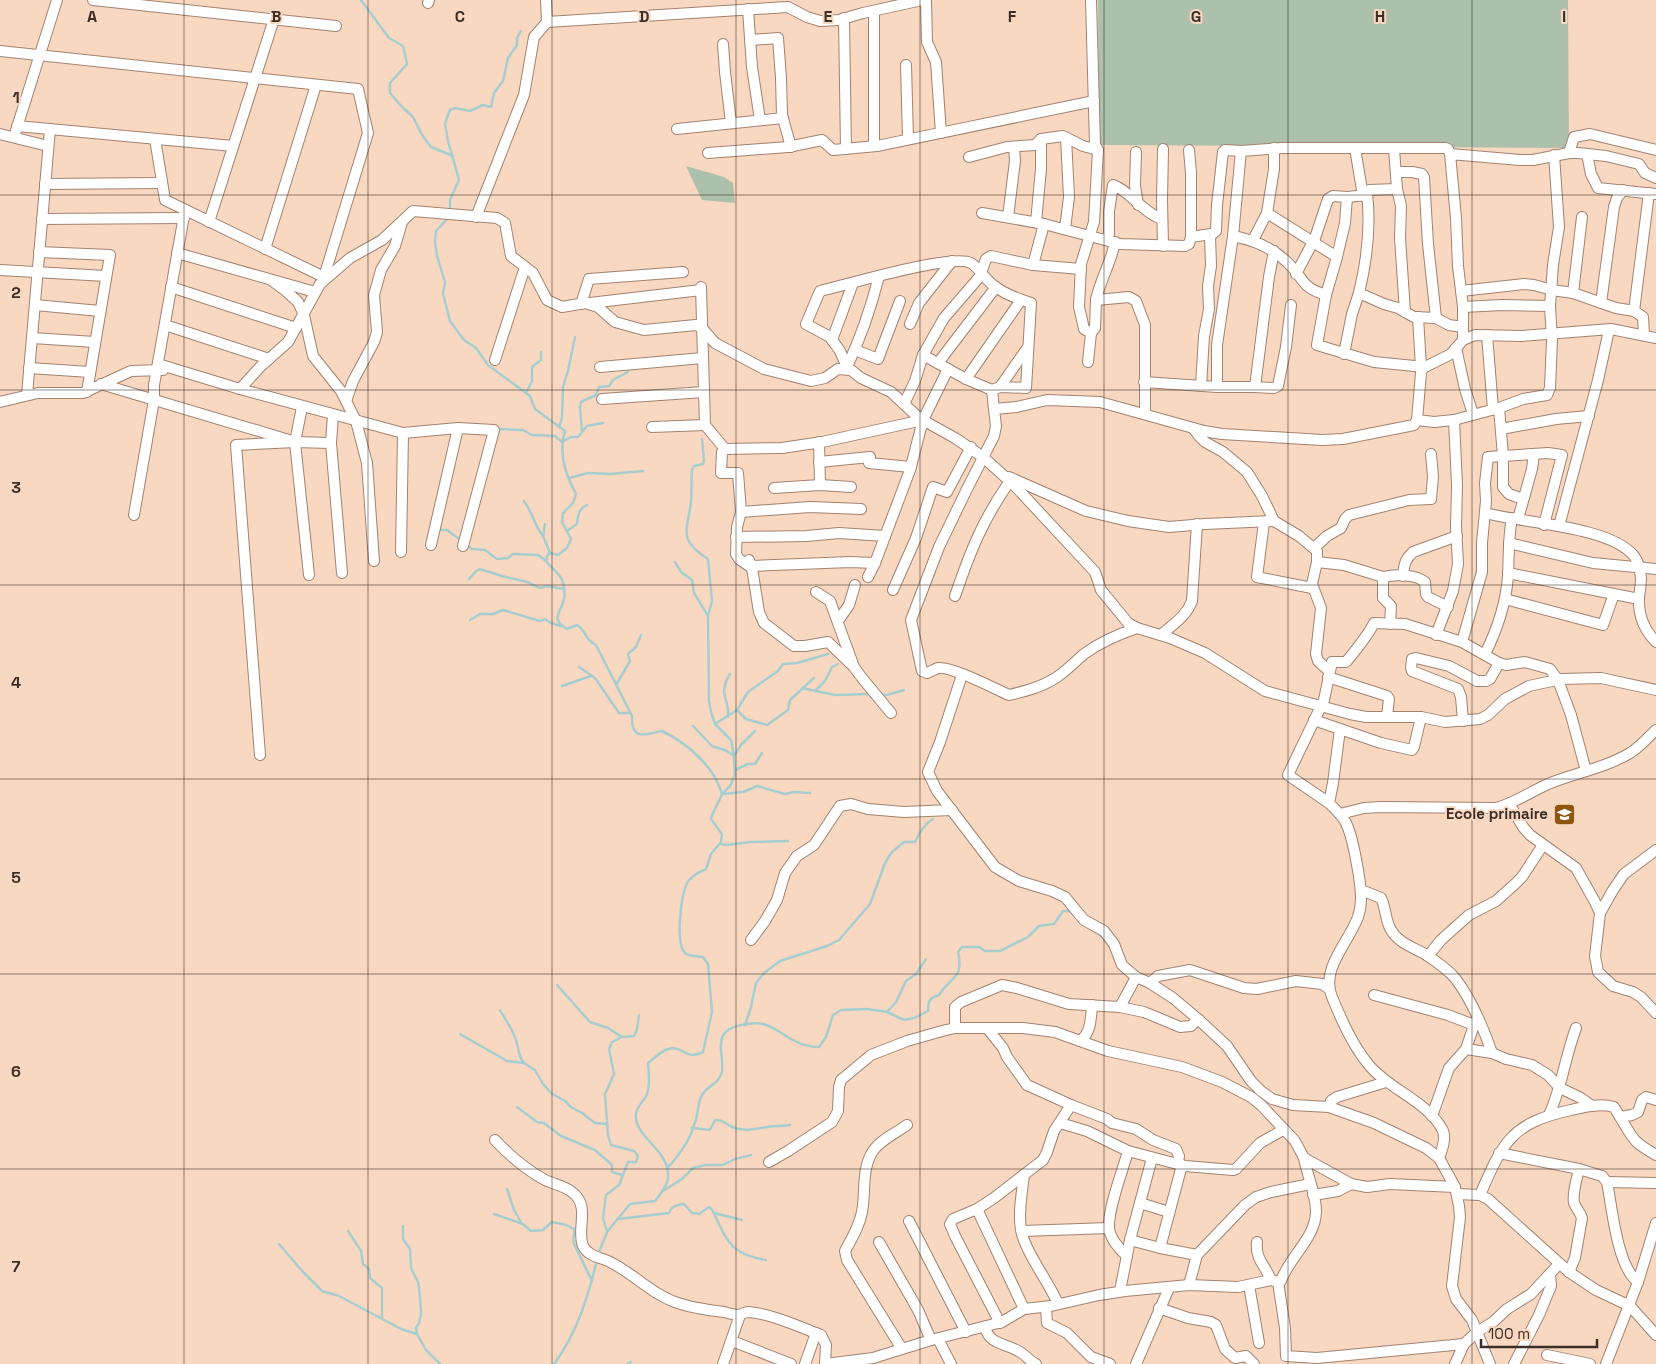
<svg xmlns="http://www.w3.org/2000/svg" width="1656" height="1364" viewBox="0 0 1656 1364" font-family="'Space Grotesk',sans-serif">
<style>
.green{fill:#adc0ac}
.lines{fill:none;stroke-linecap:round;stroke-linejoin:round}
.stream{stroke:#a7cecf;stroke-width:2.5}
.minor-casing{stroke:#a2836f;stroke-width:12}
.minor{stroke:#fff;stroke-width:10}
.grid{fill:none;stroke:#3b2e26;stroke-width:1;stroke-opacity:0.55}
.labels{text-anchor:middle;stroke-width:4;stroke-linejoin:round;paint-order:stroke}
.poi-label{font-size:15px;font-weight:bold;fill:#3b2e26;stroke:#f9d8c2;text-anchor:end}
.grid-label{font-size:16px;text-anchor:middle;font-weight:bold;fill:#3b2e26;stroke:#f9d8c2;stroke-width:4;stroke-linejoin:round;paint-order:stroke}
</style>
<rect width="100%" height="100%" fill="#f9d8c2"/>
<g class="green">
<path d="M1098,0H1568L1569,148L1099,145Z"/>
<path d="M686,166L724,177L733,183L735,203L702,200Z"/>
</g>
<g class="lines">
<g class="stream">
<path d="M361,0L389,38L403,46L407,64L390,83V93L402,107L413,117L422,135L431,147L453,156"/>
<path d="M450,212V200L459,180L448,141L445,124L448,115L450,110L455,108L470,111L483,105L491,107L494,93L503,81L508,58L517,45V38L521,31"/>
<path d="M449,217L436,231L435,241L437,256L445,282L443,294L450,321L464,340L476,348L488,365L530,396L535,409L565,431C558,453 565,474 576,494L573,503L563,513L562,522L571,539L567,548L558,555L550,553L547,556L546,561C551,568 562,575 563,583C564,587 565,595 564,599C562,612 549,618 567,629L577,625C587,631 583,638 596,645L632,716C631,742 646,734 662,731C687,743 714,766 722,794C719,803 713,810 711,819L722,834L721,842L711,854L706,869C698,873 691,876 687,883C681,896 675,943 685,953C687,956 698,956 703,957L708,964L712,1012L703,1052C686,1060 686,1049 673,1048C664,1048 655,1058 648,1063C649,1072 650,1085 647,1094C645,1101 637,1105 636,1114C633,1137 671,1150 668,1178C667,1186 660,1195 655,1201L630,1204L607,1232L598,1255"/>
<path d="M526,393L532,381V367L541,360V352"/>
<path d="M559,427L562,418L563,387L568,371L575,337"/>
<path d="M498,429L523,430L532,435L555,436L562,442L571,437H578L587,426L603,423"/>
<path d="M582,431L580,408L581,402L596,395L599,387L609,386L613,380L628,372"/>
<path d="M702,439L704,461L703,464L694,466L692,470C691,480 692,491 691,502C687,532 678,540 708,559L712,601L708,616L709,701L711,712L715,724L731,740L734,756L735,775L730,786L722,794"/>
<path d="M569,478L588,473L610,474L643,471"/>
<path d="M524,501C533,513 534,525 543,536"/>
<path d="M545,524L543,536L550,553"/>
<path d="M438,530H447L462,541"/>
<path d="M567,531L577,524C578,514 579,509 587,505"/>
<path d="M466,544L472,549L485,550L497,559L508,558L513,554L538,555L546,561"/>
<path d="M675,562L681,572L692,580L694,593L708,616"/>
<path d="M469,579L476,571L480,569L502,576L527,582L540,588L547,586L564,589"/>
<path d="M470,620L480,614H493L503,610L540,621L545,619L551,623L561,626"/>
<path d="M579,667L595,678L619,713H630"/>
<path d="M616,685L630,661L628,654L636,647L641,635"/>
<path d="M562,686L591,676"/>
<path d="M802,688L835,695L871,694"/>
<path d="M815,691L825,681L832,667L838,664"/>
<path d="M881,695H887L904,690"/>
<path d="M737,710L748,692L778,671L783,664L797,663L828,654"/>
<path d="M728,717C730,698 717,695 730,674"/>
<path d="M715,724L737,710L746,719L767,725L788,710L790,700L814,678"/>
<path d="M693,726L712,746L727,751L734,756L741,745L755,731"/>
<path d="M735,770L748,764H755L762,753"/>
<path d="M722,794L743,792L757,786L785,794L794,792L810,793"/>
<path d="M720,844L727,845L750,842L788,841"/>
<path d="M1089,928L1103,937L1112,950"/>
<path d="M557,985L590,1022L608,1028L622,1037L612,1042L609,1049L614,1074L605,1094L608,1135L611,1145L634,1151L638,1156L636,1162H628L619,1185L606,1195L603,1218L607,1231"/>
<path d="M500,1010C506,1021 515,1032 517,1044C520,1053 517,1054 524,1063"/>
<path d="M887,1012L896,1002L906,981L916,974L926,959"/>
<path d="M745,1025L751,1007L756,983L764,973L780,961L827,946L839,940L870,904L885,863L892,852L904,842H915C919,833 924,824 933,819"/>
<path d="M460,1034L507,1061L524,1063L535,1070L543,1084L551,1093L565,1101L571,1107L582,1113L595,1123L607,1124"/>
<path d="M622,1037L634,1036L637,1029L639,1015"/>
<path d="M517,1107L537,1122L544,1123L561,1136L595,1150L612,1165V1172L623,1175"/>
<path d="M692,1128L710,1130L715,1120C722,1119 726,1124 732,1127C744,1132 755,1129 767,1127C776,1125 780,1127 790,1125"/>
<path d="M667,1168C681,1154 691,1138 696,1119C698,1112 698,1104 701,1097C706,1085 718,1086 722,1072C724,1060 717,1044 724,1034C730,1025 753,1022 763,1024C775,1027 783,1035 793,1040C800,1044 810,1047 819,1047L826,1037L833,1015L841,1010L867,1009L887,1012L904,1020L914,1018L928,1011C928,1001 929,998 939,995C951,976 964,979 958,952L962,947H979L985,951H1000L1028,937L1039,926L1054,924L1063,911H1070L1074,915"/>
<path d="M507,1189L514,1210L522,1224"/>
<path d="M663,1191L682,1179L693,1168L705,1165H723L735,1159L751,1155"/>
<path d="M714,1213L742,1220"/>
<path d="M494,1214L523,1224L531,1231L543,1230L552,1222L566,1225L574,1229C575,1235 572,1238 574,1244L592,1281"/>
<path d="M618,1219L669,1213C672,1206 676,1205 684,1204L692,1213L699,1214L709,1207L713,1211C727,1241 730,1254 766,1260"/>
<path d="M403,1226V1239L410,1249L411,1268L418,1282L420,1295L421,1314L419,1323L416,1328L417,1334"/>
<path d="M348,1231L361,1251L363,1264L369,1269L370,1278L382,1288V1317"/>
<path d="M279,1244L303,1272L322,1291L339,1296L401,1329L417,1334L426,1350L440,1364"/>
<path d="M554,1364C577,1333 588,1297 597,1260"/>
<path d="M627,1364L631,1362"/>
</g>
<defs>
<g id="minor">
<path d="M93,0L336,26"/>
<path d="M926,0L927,42L936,62L941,133"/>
<path d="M428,3L429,0"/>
<path d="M748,9L752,67L760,120"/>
<path d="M844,18L846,149"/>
<path d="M547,22L788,7L807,17L820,21L839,20L863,13L922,0"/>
<path d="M750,40L778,38L781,78L782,115L791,147"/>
<path d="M723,44L725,72L731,123"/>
<path d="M0,51L358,89L368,133L324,277"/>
<path d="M906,65L908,139"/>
<path d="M17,126L233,146"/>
<path d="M677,129L783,118"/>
<path d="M0,134L48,146"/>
<path d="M14,137L57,0"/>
<path d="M155,139L165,200L326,278"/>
<path d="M874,146V11"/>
<path d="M1355,148L1363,196"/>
<path d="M1163,149L1162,200L1163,246"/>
<path d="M1394,149L1397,189L1369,190L1367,193C1371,227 1367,260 1359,293L1384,304L1398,308L1414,317L1436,318L1449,325L1463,327"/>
<path d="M1189,150L1191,173V237"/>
<path d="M1136,152L1135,186L1138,205"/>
<path d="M708,153L788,147L822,140L833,150L877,146L1094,101"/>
<path d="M1569,153L1574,137L1590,134L1656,150"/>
<path d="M1587,154L1591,174L1598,188L1655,194"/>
<path d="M969,157L1007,147L1035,145L1041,139L1063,136L1083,146L1098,150"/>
<path d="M1396,172H1412L1422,174L1424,177L1428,244L1436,318"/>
<path d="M45,184L162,183"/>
<path d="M1397,189L1401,206L1400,238L1405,312"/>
<path d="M982,213L1044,224L1120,244L1185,246L1189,244L1191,237L1211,234"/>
<path d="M1267,213L1337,257L1326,295L1317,345L1374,362L1424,367"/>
<path d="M476,217L524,95L534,37L547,22L546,0"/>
<path d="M1008,217L1015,161L1014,147"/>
<path d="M42,219L184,218"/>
<path d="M209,222L274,19"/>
<path d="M1036,222L1041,169V139"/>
<path d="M1065,229L1069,197L1066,138"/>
<path d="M1233,236C1254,240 1272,247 1288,263C1305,279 1300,287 1326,295"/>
<path d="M1106,240L1109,234V211L1113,185C1129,190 1143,213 1162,219"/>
<path d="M1253,240L1267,213L1274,169V148"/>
<path d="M1115,242C1111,263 1100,280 1096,300L1129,297L1136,301L1145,325V414"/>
<path d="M265,249L316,85"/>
<path d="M39,252L110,255L87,392"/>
<path d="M177,253L315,292"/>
<path d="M1337,257L1345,223L1347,197"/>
<path d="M1033,265L1081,269"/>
<path d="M0,270L106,276"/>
<path d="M981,273L986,259L991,256L1033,265L1044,224"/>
<path d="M1296,274L1315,238L1328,199L1333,196L1347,197L1367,195"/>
<path d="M271,280L286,291L298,302L304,315L313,356L341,391L356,421L367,463L374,561"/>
<path d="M171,287L296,328"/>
<path d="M1461,291L1524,284L1534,285L1552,290L1573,293L1616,308L1634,311L1643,317L1644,335"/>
<path d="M1573,293L1582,217"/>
<path d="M590,303L701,290"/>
<path d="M1601,303L1614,207L1617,198L1623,190"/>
<path d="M581,304L589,279L683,272"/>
<path d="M35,305L100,311"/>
<path d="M1463,307L1502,305L1550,306L1553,265L1559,227L1554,155"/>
<path d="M1634,311L1649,193"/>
<path d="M1418,317L1421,367"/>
<path d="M910,324L919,303L952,261"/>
<path d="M165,325L269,359"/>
<path d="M1091,333L1084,329L1079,307L1081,264L1094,222L1098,150L1095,145L1091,0"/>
<path d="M1487,335L1493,409"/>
<path d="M32,338L95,342"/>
<path d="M832,340L853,283"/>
<path d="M1463,340V307L1458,266L1456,218L1450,154L1520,160H1533L1569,153H1578L1606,156L1639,164L1645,173L1656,178"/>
<path d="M1456,348L1465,389L1473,414"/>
<path d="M855,350L878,359L900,301"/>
<path d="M1344,354L1352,314L1359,293"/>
<path d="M923,355L966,379L992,390"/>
<path d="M495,360L525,267"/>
<path d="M1088,362L1091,333L1095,328L1096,300"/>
<path d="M938,363L996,287"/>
<path d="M158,364L240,389L403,433L458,428L494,430L463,546"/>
<path d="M600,367L703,358"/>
<path d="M847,367C861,337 871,308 879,276"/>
<path d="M29,368L90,372"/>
<path d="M966,379L1021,300"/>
<path d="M1144,382L1217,387V345L1233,236L1241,151"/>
<path d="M101,384L289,440"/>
<path d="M1201,386L1204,336L1209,309L1208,286L1211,266L1210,236L1216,231L1217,205L1223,152L1225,150L1241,151L1281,148H1446L1448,149L1450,154"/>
<path d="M1000,387L1028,347"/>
<path d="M1217,387H1255L1269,277L1274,251"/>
<path d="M1255,387L1274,388L1278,386L1286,347L1291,305"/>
<path d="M240,389L261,366L288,342L320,284L350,258L382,240L413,211L497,218L505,223L511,256L533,273L547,300L562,307L585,303L598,307L615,322L644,330L696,325L702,328L715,343L764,369L811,381L825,378L838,369L850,370"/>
<path d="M27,395L50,129"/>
<path d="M602,399L704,392"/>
<path d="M346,401L353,381L374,342L377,332L374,295L381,270L395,246L402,222"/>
<path d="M0,402L38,393H83L131,371L163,370"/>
<path d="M904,404L915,381L923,355L944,318L982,274"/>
<path d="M302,407L295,442L309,575"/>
<path d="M1499,408L1503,456V487L1509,494L1523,499"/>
<path d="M994,409L992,390L1000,387L1026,388L1031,303C1018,299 1004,294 993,285C985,279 979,268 971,263C952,253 846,285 820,291L806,324L830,337L840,351L847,367L861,378L891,392L919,418L955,438L983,457L1014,485L1095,572L1101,590L1128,623L1137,628L1170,638L1205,653L1265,691L1350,714L1366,717H1421L1445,722L1480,719L1488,715L1505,699L1529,686L1561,679L1601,678L1656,690"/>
<path d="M333,415L331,443L342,573"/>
<path d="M1417,420L1434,422L1454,420L1499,408L1523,399L1547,395L1550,388L1552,340L1550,306"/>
<path d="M705,425L725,449L722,452L721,473H738L741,512L737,527L736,554L739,559L749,566"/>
<path d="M652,427L705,425L701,287"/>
<path d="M1193,428L1199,436L1205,442L1223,452L1247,472L1262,496L1274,521L1299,536L1317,551V562L1312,584L1321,608L1316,654L1318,661L1329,671"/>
<path d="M1501,429L1556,419L1589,416"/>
<path d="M819,442L820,485"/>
<path d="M725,449L782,448L822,442L923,420"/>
<path d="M819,462L870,457L869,463L911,467"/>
<path d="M1009,477L1086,511L1128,521L1169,527L1205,524L1274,521"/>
<path d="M774,488L820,485L851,487"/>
<path d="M741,512L810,507L861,509"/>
<path d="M1485,513C1522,523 1610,526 1634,556C1639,562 1640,570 1641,578C1641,584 1640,590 1639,597C1638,614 1644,630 1656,642"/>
<path d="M134,515L154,400V385L185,210"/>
<path d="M1518,519L1532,469L1534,454"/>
<path d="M1264,522L1257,577L1312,588"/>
<path d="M1559,526L1598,380L1609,330"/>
<path d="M736,537L807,536L839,533L885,536"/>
<path d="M1509,543L1593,563L1656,569"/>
<path d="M431,545L458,428"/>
<path d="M1314,548L1327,536L1341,528L1345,519L1349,515L1409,500L1431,499L1433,477L1431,454"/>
<path d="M401,552L403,433"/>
<path d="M749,560L752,568L759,612L764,623L794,646H805L828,642L854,667"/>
<path d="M1317,562L1344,565L1383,577V598L1391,606L1390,624"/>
<path d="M752,566L850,562L875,563"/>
<path d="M1508,573L1639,599"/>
<path d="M1403,576C1404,565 1405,559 1413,552L1457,536"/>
<path d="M868,577L875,563L910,470L923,420L948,369"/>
<path d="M1383,577C1395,574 1415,574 1425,582L1426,594L1428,597L1448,607"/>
<path d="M893,590L916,538L933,487L947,492L971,447"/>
<path d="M816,592L830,601L854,667L862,678L891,713"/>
<path d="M955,596C970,552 983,519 1010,481"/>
<path d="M1505,599L1603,625L1614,594"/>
<path d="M838,621L849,605L855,585"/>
<path d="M1137,628C1119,634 1099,643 1084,654C1075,662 1066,671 1057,677C1042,687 1026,691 1009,695C995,689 952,666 938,668C935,669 930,672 927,673L922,671L911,620L939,547L966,491L994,436L996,426L994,409L1017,407L1047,400L1100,402L1204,431L1222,434L1322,440L1343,439L1414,425L1417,420L1421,373L1423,368L1451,354L1463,340L1475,335L1522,336L1611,329L1656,338"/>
<path d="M1161,635C1173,624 1186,617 1192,601L1197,524"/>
<path d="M1436,635L1453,591L1458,564L1456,527L1457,485L1454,420"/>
<path d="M1462,642L1482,572V543L1486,501L1485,483L1488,457L1548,453L1562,455L1544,525"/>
<path d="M1485,654C1497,630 1506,603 1508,576C1509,557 1508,537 1512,518"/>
<path d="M962,675L940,742L928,772L937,791L995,867L1019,881L1052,891L1065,897L1084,920L1104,931L1114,944L1122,965L1136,977L1150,983L1173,998L1198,1019L1227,1046L1251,1081L1261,1091L1272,1099L1293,1105L1329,1107L1374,1123L1426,1148L1439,1158L1455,1187L1459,1206L1460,1217L1452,1286L1456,1299L1472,1320L1490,1364"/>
<path d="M1328,677L1387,696L1389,699L1387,716"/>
<path d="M1314,720L1340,729L1333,783L1329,803C1335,809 1342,815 1346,823C1353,837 1361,882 1361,898C1361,904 1360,911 1358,917C1349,942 1320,969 1332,997C1342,1021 1352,1044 1368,1064C1388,1089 1427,1101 1442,1129C1447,1137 1442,1150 1439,1158"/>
<path d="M1463,721L1461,697L1458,689L1412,671L1411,668L1412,659L1416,658L1449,666L1477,681H1486L1490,679L1499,663"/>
<path d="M1340,729L1381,743L1412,750L1414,747L1421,717"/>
<path d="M260,755L236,445L295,442L331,443"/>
<path d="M1329,803L1288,775L1324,700L1332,662H1346C1356,650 1367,637 1374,623L1405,624L1462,642L1499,663L1506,665L1525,662L1550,669L1558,680L1571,715L1586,771"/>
<path d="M1510,805L1523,827L1530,835L1576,868L1595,902L1600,913L1595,956L1598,972L1613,986L1633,992L1641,997L1656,1013"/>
<path d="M1340,814L1364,808L1381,807L1496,808C1515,803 1530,792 1548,784C1575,773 1605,768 1630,753C1641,746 1647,738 1656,730"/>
<path d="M1361,890L1381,898C1386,908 1385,920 1391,930C1399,944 1416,948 1428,956C1437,962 1448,970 1455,978C1472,1000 1483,1027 1492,1053L1506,1059L1532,1065L1548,1075L1560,1088L1581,1098L1592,1106"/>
<path d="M1600,913L1613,890L1624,874L1656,850"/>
<path d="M751,940L765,921L777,900L785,873L797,856L814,845L840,806L851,804L868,809L904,812L952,810"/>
<path d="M1428,956L1441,940L1469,915L1496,901L1515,884L1522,877L1543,845"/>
<path d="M1150,983L1158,976L1190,970L1244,988L1257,989L1296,981L1322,984L1328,988"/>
<path d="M1374,995L1448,1015L1474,1025"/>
<path d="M1120,1007L1144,1012L1180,1027L1191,1026L1198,1019"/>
<path d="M955,1028V1007L961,1002L1002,985L1017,988L1069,1004L1120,1007L1136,977"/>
<path d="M987,1028L1003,1048L1007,1057L1027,1085L1071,1105L1054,1131L1047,1152L1043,1160L994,1198L977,1209L953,1219L950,1224L955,1236L1000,1323"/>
<path d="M1080,1041C1091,1033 1091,1018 1092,1005"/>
<path d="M1466,1049L1492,1053"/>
<path d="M1071,1105L1107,1119L1112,1123L1136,1129L1153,1140L1176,1149L1179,1156L1178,1164"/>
<path d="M1329,1107L1331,1101L1337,1097L1386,1082"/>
<path d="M1549,1115C1562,1087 1565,1057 1576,1028"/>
<path d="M1432,1116L1449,1068L1466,1049L1474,1025L1478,1018"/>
<path d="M1620,1117C1634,1140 1632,1141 1656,1155"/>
<path d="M1060,1123L1087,1131L1128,1151C1123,1170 1108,1208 1109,1227C1109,1237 1119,1249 1127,1256"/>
<path d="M495,1140C510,1156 525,1169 545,1180C553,1184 565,1186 572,1192C591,1206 576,1229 583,1246C588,1256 599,1257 608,1261C632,1272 650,1293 675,1302C691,1308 707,1310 724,1312C728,1313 734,1315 739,1315C742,1314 745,1312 749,1312C772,1314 800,1327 821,1335L826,1345L825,1364"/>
<path d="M1128,1151L1185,1166L1233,1170L1236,1169L1260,1143L1283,1130"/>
<path d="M1499,1153L1579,1169L1602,1176L1607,1182C1612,1207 1617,1267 1638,1282"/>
<path d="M769,1162L788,1151L832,1122L838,1111L839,1087L841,1080L871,1055L907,1041L942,1031L955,1028H1023L1055,1032L1108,1051L1182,1067L1222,1082L1251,1097L1261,1105L1295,1141L1304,1158L1351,1184L1367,1187L1390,1184L1455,1187"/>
<path d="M1024,1175C1022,1193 1018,1212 1021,1230C1025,1252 1049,1282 1058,1304"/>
<path d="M1607,1182L1656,1183"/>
<path d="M1457,1194L1480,1195L1488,1199L1569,1272L1596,1290L1630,1306L1656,1335"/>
<path d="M1313,1195L1338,1191L1351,1184"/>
<path d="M1480,1195C1503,1142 1511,1123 1571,1110C1584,1107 1600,1103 1614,1107L1620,1117L1632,1115L1638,1112L1642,1100L1646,1097L1656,1100"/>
<path d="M1140,1203L1169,1212"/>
<path d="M977,1209L1024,1309"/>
<path d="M909,1221L966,1332"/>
<path d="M1022,1231L1109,1228"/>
<path d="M1130,1240L1152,1158"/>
<path d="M879,1242L918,1310L931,1340"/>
<path d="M1257,1242C1255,1259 1265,1265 1271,1280"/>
<path d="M1160,1248L1182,1165"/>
<path d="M1569,1272L1575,1258L1582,1218C1580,1212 1576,1208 1574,1203C1572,1193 1577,1179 1579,1169"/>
<path d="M1278,1282L1281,1281C1289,1257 1316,1238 1316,1211C1316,1194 1307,1175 1304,1158"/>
<path d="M1189,1285L1197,1255"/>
<path d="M1249,1285L1259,1343"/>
<path d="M1120,1291L1130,1240L1160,1248L1197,1255L1245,1205L1256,1197L1271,1192L1310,1184"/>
<path d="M1046,1307L1047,1323L1067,1333L1091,1357L1110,1364"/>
<path d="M1159,1308L1188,1318L1211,1322L1216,1325L1225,1349L1235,1358L1246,1356L1254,1364"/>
<path d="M985,1327C989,1345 1006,1343 1020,1352C1026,1355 1029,1361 1036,1364"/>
<path d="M938,1339L951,1364"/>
<path d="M732,1341L791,1364"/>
<path d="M902,1349L847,1260L845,1251C852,1238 859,1227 862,1212C866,1192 861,1169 873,1151C880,1140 896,1133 907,1125"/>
<path d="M1547,1355L1590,1364"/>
<path d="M723,1364L740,1315"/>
<path d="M805,1364L816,1333"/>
<path d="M825,1364L873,1358L931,1340L1002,1322L1024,1309L1051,1306L1099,1295L1125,1291L1189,1285L1238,1287L1271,1280L1278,1282L1285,1328L1286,1356L1317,1358L1464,1344"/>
<path d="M1136,1364L1169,1288"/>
<path d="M1455,1364L1464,1344L1477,1332L1493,1322L1507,1309L1531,1294L1559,1264"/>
<path d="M1514,1364L1539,1315L1551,1286L1550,1274"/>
<path d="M1606,1364L1638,1282L1656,1223"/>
</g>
</defs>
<use href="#minor" class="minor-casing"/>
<use href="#minor" class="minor"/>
</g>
<path class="grid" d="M184,0V1364M368,0V1364M552,0V1364M736,0V1364M920,0V1364M1104,0V1364M1288,0V1364M1472,0V1364M0,195H1656M0,390H1656M0,585H1656M0,779H1656M0,974H1656M0,1169H1656"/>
<defs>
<symbol id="school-square" viewBox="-11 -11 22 22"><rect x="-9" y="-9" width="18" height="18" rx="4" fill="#8f560f" stroke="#f9d8c2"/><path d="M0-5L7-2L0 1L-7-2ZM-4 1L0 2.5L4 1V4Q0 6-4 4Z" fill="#fff"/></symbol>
</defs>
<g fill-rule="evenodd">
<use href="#school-square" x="1552" y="802" width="25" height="25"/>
</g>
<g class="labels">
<g class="poi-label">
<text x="1548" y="819">Ecole primaire</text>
</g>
</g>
<g class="grid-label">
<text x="92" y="22">A</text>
<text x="276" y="22">B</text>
<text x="460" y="22">C</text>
<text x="644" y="22">D</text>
<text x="828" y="22">E</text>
<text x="1012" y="22">F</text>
<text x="1196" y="22">G</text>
<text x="1380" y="22">H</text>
<text x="1564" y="22">I</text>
<text x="16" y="103">1</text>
<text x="16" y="298">2</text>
<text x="16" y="493">3</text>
<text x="16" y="688">4</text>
<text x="16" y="883">5</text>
<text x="16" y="1077">6</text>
<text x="16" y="1272">7</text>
</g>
<path d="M1481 1339v8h116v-8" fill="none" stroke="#3b2e26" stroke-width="2.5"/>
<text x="1488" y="1339" font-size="15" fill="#3b2e26" stroke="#f9d8c2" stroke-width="4" paint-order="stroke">100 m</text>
</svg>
